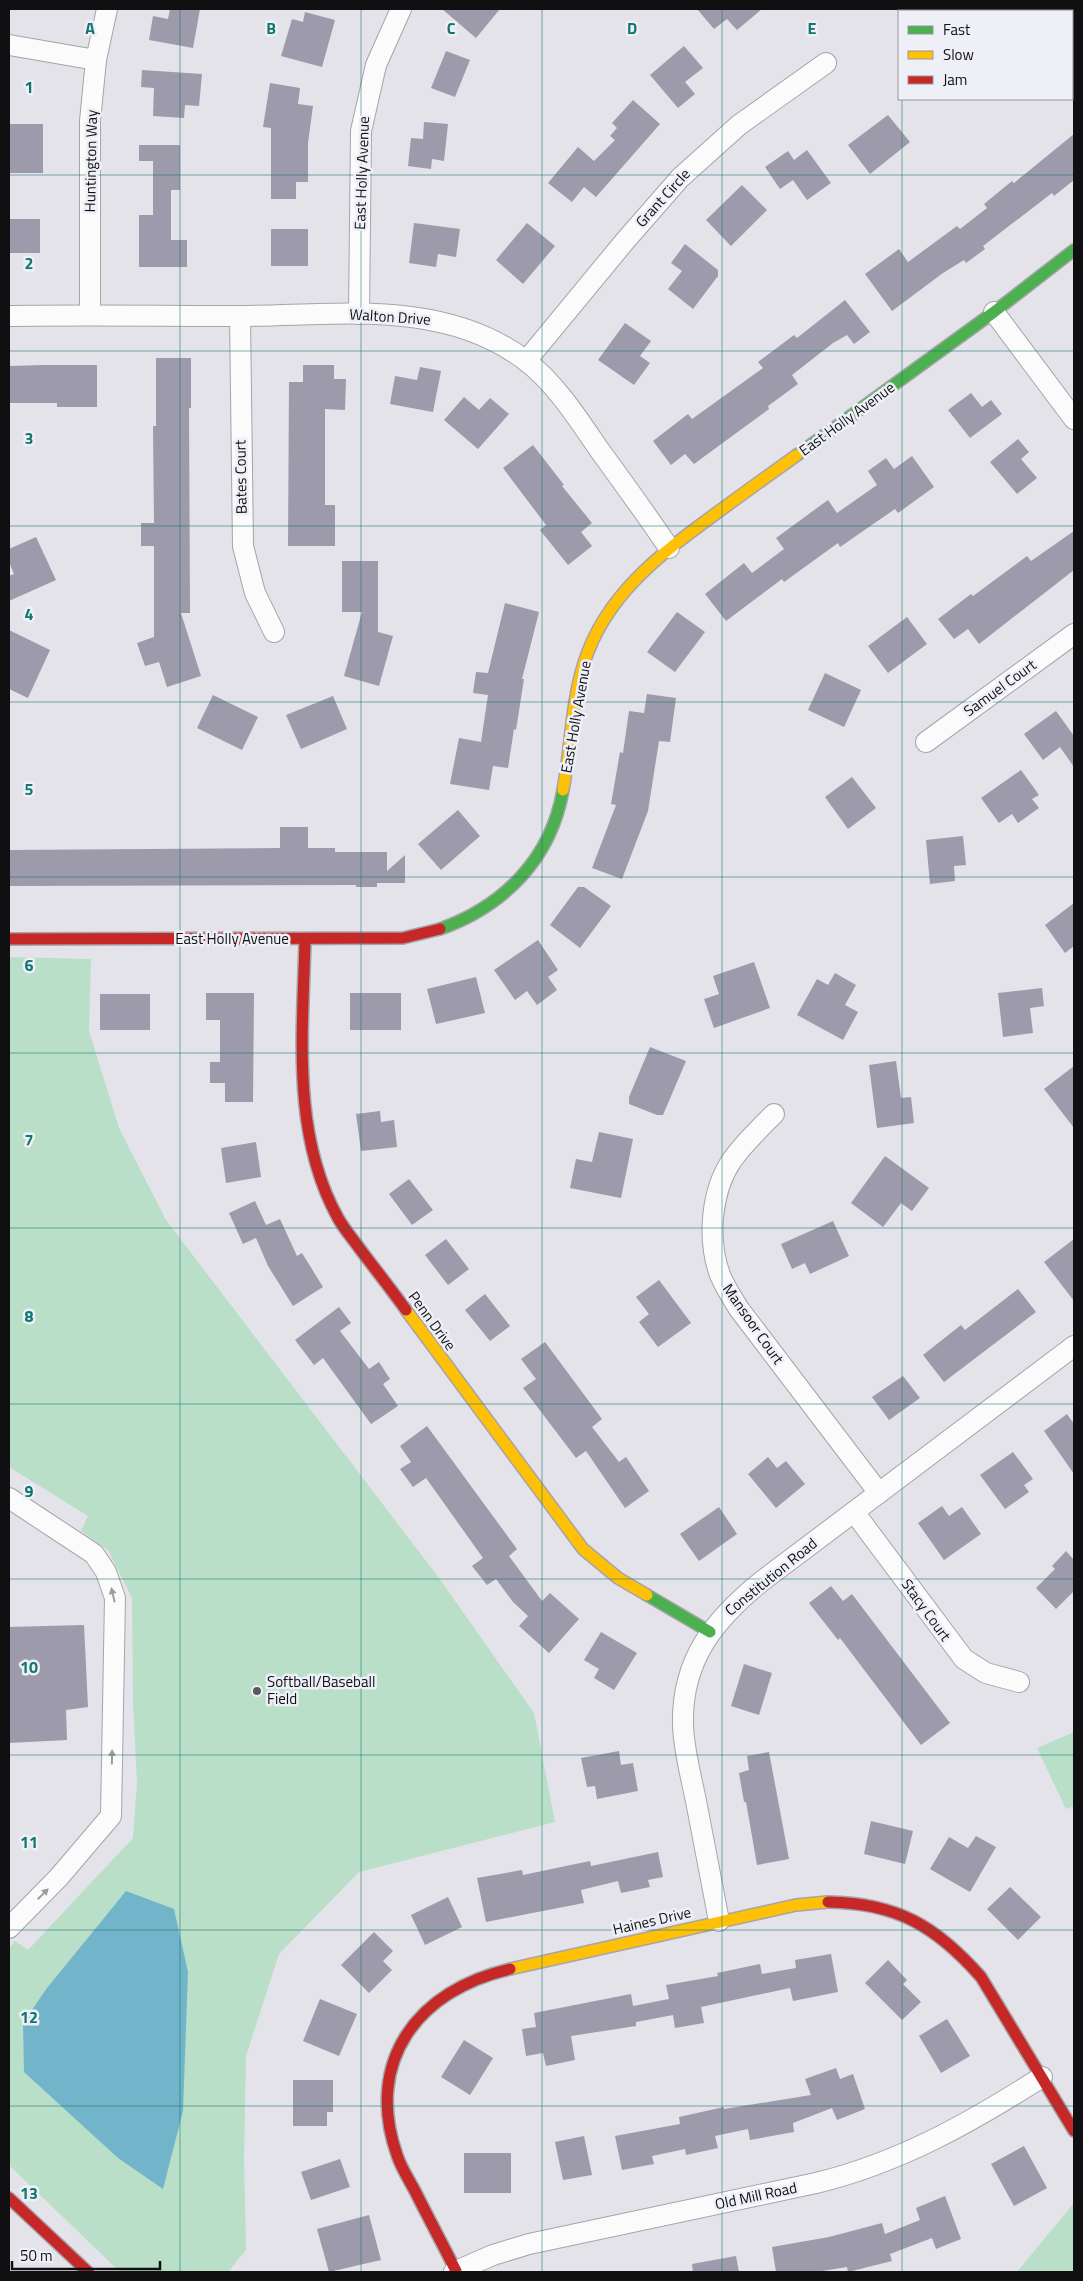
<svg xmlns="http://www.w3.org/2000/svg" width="1083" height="2281" viewBox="0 0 1083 2281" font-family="'Titillium Web',sans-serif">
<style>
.green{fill:#b9dfc9}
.water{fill:#72b5ca}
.building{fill:#9d9aac}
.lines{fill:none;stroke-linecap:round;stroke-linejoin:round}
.street-casing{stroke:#a5a4a9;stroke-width:22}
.fast-casing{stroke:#a5a4a9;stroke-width:14}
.slow-casing{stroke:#a5a4a9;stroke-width:14}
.jam-casing{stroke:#a5a4a9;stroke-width:14}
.street{stroke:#fbfbfc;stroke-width:20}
.fast{stroke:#4caf50;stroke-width:11}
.slow{stroke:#ffc107;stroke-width:11}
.jam{stroke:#c62828;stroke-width:11}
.oneway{fill:#9d9d9f}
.grid{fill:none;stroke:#0f766e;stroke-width:1;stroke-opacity:0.55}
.poi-dot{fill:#5a5a5e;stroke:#efeff8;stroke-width:2}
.labels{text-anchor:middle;stroke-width:5;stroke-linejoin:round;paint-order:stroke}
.street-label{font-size:15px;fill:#101013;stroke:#efeff8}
.poi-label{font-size:15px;fill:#101013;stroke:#efeff8;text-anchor:start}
.grid-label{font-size:16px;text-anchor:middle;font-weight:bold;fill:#0f766e;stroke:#efeff8;stroke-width:5;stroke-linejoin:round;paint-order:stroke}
</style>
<rect width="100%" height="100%" fill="#e4e3e9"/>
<g class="green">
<path d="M9,957L91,959L89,1031L119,1128L166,1220L439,1578L534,1713L555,1822L359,1872L279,1954L246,2056L244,2158L246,2250L228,2272H120L9,2165V1948L15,1941L28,1950L133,1838L137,1782L133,1704L132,1598L108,1550L81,1531L88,1516L9,1467Z"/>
<path d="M1074,1732V1806L1066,1809L1037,1748Z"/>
<path d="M1074,2203V2272H1017Z"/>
</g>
<path class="water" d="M126,1891L174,1909L188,1972L183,2111L163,2189L118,2158L24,2072L23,2023L47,1988Z"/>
<g class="building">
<path d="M170,9H200L193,48L149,40L153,16L168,19Z"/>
<path d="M442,9H500L476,38Z"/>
<path d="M697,9H762L737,30L727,19L714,29Z"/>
<path d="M305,12L335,20L322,67L281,56L292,19L303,22Z"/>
<path d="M684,46L703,68L685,82L695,94L678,108L650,75Z"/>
<path d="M446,51L470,60L455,97L431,88Z"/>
<path d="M142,70L202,74L199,106L185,105L184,118L153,116L154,88L141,87Z"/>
<path d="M270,83L300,88L298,104L313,106L308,143V182H296V199H271V128L263,127Z"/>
<path d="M633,100L660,124L596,197L584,187L572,202L548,183L578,147L594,161L615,140L610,136L617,128L612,123Z"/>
<path d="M888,115L910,142L870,174L848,145Z"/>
<path d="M424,122L448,124L444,161L432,159L431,169L408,166L411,138L423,139Z"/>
<rect x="9" y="124" width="34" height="49"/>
<path d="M1074,134V180L1054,196L1052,193L983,246L985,249L966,263L964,260L943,273L892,311L865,274L899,249L908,262L957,226L960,229L987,208L984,204L1012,181L1014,183Z"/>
<path d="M139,145H180V190H171V240H187V267H139V215H153V161H139Z"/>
<path d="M807,150L831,183L807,200L793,180L780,189L765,167L788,151L794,160Z"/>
<path d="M742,185L767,210L731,246L706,220Z"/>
<rect x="9" y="219" width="31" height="34"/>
<path d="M414,223L460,229L456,257L438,254L436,267L409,263Z"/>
<path d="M527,223L555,246L523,284L496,260Z"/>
<rect x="271" y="229" width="37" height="37"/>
<path d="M685,244L718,270V276L693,309L668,289L682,271L671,263Z"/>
<path d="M845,300L870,332L854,344L847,335L833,343L792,375L798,384L768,406L769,409L694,464L685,454L671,465L653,441L688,414L692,419L763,368L758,362L794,335L797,338Z"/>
<path d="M625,323L651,341L640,356L650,363L634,385L598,360Z"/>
<path d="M156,358H191V408H189L190,613H181L201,676L167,687L159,662L145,666L137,643L154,637V546H141V523H154L153,426H156Z"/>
<path d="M44,365H97V407H57V403H9V366Z"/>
<path d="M303,365H334V379H346L345,410L325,409V505H335V546H288L289,382H303Z"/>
<path d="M420,367L441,371L433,412L390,404L395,376L417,380Z"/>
<path d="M971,393L982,407L991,400L1002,414L970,438L948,410Z"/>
<path d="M464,397L479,410L490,398L509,414L478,449L444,420Z"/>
<path d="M1018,439L1029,452L1021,459L1037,478L1017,494L990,462Z"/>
<path d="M533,445L564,485L562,486L592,523L581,532L592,546L568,565L540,530L546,525L503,468Z"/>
<path d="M912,456L934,487L898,513L895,509L840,547L838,543L784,582L782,579L726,621L705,594L744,563L752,573L784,549L776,538L828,500L837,513L877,485L868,471L886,458L894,469Z"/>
<path d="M1074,531V570L979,644L968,629L954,639L938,619L971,594L973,596L1027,556L1031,561Z"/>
<path d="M36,537L56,580L9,601V576L14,574L9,562V549Z"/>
<path d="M342,561H378V632L393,636L379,686L344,676L362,612H342Z"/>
<path d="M505,603L539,612L522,679H524L516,730L514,729L508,768L493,766L489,790L450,784L459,738L481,742L488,695L473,693L476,672L488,673Z"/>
<path d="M677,612L705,632L675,672L647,652Z"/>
<path d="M907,617L927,644L888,673L868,646Z"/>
<path d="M9,630L50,650L28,698L9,689Z"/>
<path d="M825,673L861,690L844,727L808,710Z"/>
<path d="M647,694L676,698L670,742L659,741L648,811L622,879L592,868L616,805L611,804L620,752L623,753L629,711L644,713Z"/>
<path d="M213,695L258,717L242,750L197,728Z"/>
<path d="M333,696L347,729L301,749L286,715Z"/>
<path d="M1056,711L1074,736V767L1060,747L1043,760L1024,734Z"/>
<path d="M1021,770L1039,795L1032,799L1039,808L1018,823L1012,814L999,823L981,798Z"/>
<path d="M852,777L876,808L848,829L825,797Z"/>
<path d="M458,810L480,836L441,870L418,844Z"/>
<path d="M280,827H308V848H335V852H387V871L405,855V883H377V887H356V885L9,886V850L280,848Z"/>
<path d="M963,836L966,865L954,866L955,881L930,884L926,840Z"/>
<path d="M578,887H584L611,906L580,948L550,925Z"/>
<path d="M1074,903V946L1065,953L1045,925Z"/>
<path d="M538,940L558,970L548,977L557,990L537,1005L527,991L515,1000L494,970Z"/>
<path d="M754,962L770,1008L714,1028L704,999L719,994L713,976Z"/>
<path d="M835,973L856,985L845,1005L858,1012L843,1040L797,1015L817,979L828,985Z"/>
<path d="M476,977L485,1013L436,1024L427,989Z"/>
<path d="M1042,988L1044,1006L1030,1008L1033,1033L1003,1037L998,993Z"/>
<path d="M206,993H254L253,1102H225V1083H210V1062H220V1020H206Z"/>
<rect x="350" y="993" width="51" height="37"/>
<rect x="100" y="994" width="50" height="36"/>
<path d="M650,1047L686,1061L663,1115H657L629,1104V1097Z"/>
<path d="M896,1061L901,1098L911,1097L914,1123L877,1128L869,1065Z"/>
<path d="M1074,1066V1128L1044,1089Z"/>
<path d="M380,1111L381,1122L394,1120L397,1147L361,1151L356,1114Z"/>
<path d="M599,1132L633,1139L621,1198L570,1188L576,1159L592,1162Z"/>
<path d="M256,1142L261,1177L226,1183L221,1148Z"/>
<path d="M885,1156L929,1188L912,1211L901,1203L883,1227L851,1203Z"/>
<path d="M409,1179L433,1210L412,1225L389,1194Z"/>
<path d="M255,1201L266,1225L280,1219L297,1256L302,1253L323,1287L293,1306L268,1266L256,1238L243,1244L229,1213Z"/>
<path d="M833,1221L849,1256L810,1274L805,1263L792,1269L781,1244Z"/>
<path d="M446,1239L469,1269L448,1285L425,1255Z"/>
<path d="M1074,1239V1301L1044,1262Z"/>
<path d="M659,1280L691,1323L658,1347L639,1322L649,1314L636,1297Z"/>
<path d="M1018,1289L1036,1312L944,1382L923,1355L961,1325L965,1330Z"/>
<path d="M485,1294L510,1326L490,1341L465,1310Z"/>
<path d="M339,1307L351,1323L340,1331L369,1369L379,1362L390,1379L383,1384L398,1406L371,1424L323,1358L314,1365L295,1340Z"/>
<path d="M545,1342L602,1419L592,1427L619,1462L626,1457L649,1491L625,1508L586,1451L576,1458L523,1388L536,1379L521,1359Z"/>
<path d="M903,1376L920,1398L889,1420L872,1397Z"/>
<path d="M1067,1414L1074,1424V1474L1044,1431Z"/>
<path d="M427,1426L517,1549L509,1556L542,1601L550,1593L579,1619L549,1653L519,1626L528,1616L513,1602L496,1579L487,1585L472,1566L483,1558L426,1478L413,1487L400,1469L411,1462L400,1446Z"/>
<path d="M1013,1452L1033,1479L1024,1485L1029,1492L1005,1509L980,1475Z"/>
<path d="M768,1457L777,1468L786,1461L805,1484L776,1508L748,1474Z"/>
<path d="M942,1506L949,1516L962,1507L981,1534L944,1560L918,1523Z"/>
<path d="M719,1507L737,1534L699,1561L680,1534Z"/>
<path d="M1066,1551L1074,1560V1591L1056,1609L1036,1588L1055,1569L1052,1566Z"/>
<path d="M831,1586L843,1601L852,1594L950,1723L921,1745L840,1638L838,1640L809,1603Z"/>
<path d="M84,1625L88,1707L66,1710L67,1740L9,1743V1627Z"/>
<path d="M601,1632L637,1653L614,1690L594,1678L599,1669L584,1660Z"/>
<path d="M744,1664L772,1673L759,1715L731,1706Z"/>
<path d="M619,1751L621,1765L633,1763L638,1791L597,1799L595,1786L587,1787L581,1758Z"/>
<path d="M769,1752L789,1859L757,1865L746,1802H744L739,1773L749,1770L747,1756Z"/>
<path d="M871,1821L913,1831L905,1864L864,1854Z"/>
<path d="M976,1836L996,1847L970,1892L930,1869L949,1837L968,1848Z"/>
<path d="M658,1852L663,1877L648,1880L650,1887L621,1893L618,1881L581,1890L584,1903L486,1922L477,1878L522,1870L523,1875L590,1861L591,1866Z"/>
<path d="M1010,1887L1041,1917L1018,1940L987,1909Z"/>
<path d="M448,1897L462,1927L425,1945L411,1915Z"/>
<path d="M374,1932L393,1951L383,1961L392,1970L369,1993L341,1965Z"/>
<path d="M831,1954L838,1992L793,2001L790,1988L701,2007L704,2023L675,2028L673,2015L636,2022V2026L571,2036L575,2060L546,2066L543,2053L526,2056L522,2029L536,2027L534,2013L631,1994L633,2006L669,1999L666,1985L718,1976L717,1973L760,1964L762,1974L796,1968L795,1960Z"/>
<path d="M888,1960L907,1980L903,1984L921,2002L902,2020L865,1983Z"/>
<path d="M320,1999L357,2014L339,2056L303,2041Z"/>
<path d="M947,2019L970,2056L941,2073L919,2036Z"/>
<path d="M464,2040L493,2058L470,2095L441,2077Z"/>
<path d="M836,2068L840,2079L853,2074L865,2109L837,2120L832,2108L793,2123L794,2132L750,2140L748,2129L715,2136L718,2148L686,2155L685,2149L652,2156L654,2164L622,2170L615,2136L680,2124L679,2117L724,2107V2109L811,2095L805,2079Z"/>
<path d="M293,2080H333V2112H327V2126H293Z"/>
<path d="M584,2136L592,2175L563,2180L555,2142Z"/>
<path d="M1024,2146L1047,2188L1014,2206L991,2164Z"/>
<rect x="464" y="2153" width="47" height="40"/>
<path d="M340,2159L350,2187L311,2200L301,2172Z"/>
<path d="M945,2196L961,2239L936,2249L932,2238L890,2254L892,2261L848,2272L847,2267L816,2272H776L772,2247L829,2237L882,2223L885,2234L920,2220L916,2208Z"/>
<path d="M369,2215L381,2260L329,2272L317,2229Z"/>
<path d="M736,2256L739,2272H693L692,2264Z"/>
</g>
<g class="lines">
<defs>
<g id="street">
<path d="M9,45L96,60"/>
<path d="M994,312L1074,419"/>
<path d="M359,314L361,131L376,65L401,9"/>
<path d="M90,315V121L96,60L107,9"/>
<path d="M9,316C86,315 162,316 239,316C336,316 442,298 525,360C555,383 577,417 598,448C622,481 646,514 669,548"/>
<path d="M240,316L243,546L255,593L274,632"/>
<path d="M526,361L625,241L680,178L739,125L826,63"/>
<path d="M926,742L1074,634"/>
<path d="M774,1114C760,1128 744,1143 732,1160C711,1191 707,1239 720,1275C725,1287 732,1298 739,1309L879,1493"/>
<path d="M9,1498L94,1554L106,1572L115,1598L111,1816L59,1877L9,1928"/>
<path d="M854,1512L964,1659L986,1673L1019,1682"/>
<path d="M719,1921C711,1881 704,1841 696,1801C691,1776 684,1751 683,1726C681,1660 714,1620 762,1581L1074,1346"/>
<path d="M454,2272L493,2255L529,2244L816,2183C899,2163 970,2123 1042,2077"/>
</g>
<g id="fast">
<path d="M797,455L994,312L1074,250"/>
<path d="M440,929C504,906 551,859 563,790"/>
<path d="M647,1595L710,1632"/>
</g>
<g id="slow">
<path d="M563,790C571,748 571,704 584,663C605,596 659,555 714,515C741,495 769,475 797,455"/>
<path d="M406,1310L583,1549L618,1578L647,1595"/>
<path d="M510,1969L796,1905L828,1902"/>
</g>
<g id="jam">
<path d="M9,939L403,938L440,929"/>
<path d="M305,939C303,1033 291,1133 338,1218C344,1229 353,1239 360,1249C375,1269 391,1289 406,1310"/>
<path d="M828,1902C897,1903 936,1926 981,1977L1074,2131"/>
<path d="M9,2198L88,2272"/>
<path d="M456,2271C443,2245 429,2219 416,2193C410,2181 401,2168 397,2155C364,2061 418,1990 510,1969"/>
</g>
</defs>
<use href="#street" class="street-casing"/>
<use href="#fast" class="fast-casing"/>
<use href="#slow" class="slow-casing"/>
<use href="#jam" class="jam-casing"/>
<use href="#street" class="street"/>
<use href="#fast" class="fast"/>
<use href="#slow" class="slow"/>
<use href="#jam" class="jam"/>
</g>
<defs><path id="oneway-solid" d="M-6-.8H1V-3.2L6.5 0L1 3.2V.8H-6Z" transform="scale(1.25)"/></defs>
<g class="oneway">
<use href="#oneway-solid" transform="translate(113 1595) rotate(-103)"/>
<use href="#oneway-solid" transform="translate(112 1757) rotate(-89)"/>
<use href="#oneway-solid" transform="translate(43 1894) rotate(-45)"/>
</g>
<path class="grid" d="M180,9V2272M361,9V2272M542,9V2272M722,9V2272M902,9V11M902,99V2272M9,175H1074M9,351H1074M9,526H1074M9,702H1074M9,877H1074M9,1053H1074M9,1228H1074M9,1404H1074M9,1579H1074M9,1755H1074M9,1930H1074M9,2106H1074"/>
<circle class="poi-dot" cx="257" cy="1691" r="5"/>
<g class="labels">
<g class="street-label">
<text transform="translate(91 161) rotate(-89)" y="5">Huntington Way</text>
<text transform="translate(362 173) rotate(-88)" y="5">East Holly Avenue</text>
<text transform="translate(663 198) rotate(-48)" y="5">Grant Circle</text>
<text transform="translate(390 317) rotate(4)" y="5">Walton Drive</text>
<text transform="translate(847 419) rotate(-36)" y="5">East Holly Avenue</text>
<text transform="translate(241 477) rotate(-91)" y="5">Bates Court</text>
<text transform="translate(1000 688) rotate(-36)" y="5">Samuel Court</text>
<text transform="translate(576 717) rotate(-80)" y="5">East Holly Avenue</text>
<text x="232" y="944">East Holly Avenue</text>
<text transform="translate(432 1321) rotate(54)" y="5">Penn Drive</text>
<text transform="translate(753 1324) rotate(55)" y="5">Mansoor Court</text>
<text transform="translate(771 1577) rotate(-39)" y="5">Constitution Road</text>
<text transform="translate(926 1610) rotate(54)" y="5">Stacy Court</text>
<text transform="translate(652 1921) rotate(-13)" y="5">Haines Drive</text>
<text transform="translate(756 2196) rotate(-12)" y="5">Old Mill Road</text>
</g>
<g class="poi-label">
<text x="267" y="1687">Softball/Baseball<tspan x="267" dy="17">Field</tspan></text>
</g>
</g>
<g class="grid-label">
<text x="90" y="34">A</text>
<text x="271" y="34">B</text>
<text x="451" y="34">C</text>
<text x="632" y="34">D</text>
<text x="812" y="34">E</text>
<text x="29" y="93">1</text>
<text x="29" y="269">2</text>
<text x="29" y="444">3</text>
<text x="29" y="620">4</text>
<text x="29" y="795">5</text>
<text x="29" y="971">6</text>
<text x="29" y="1146">7</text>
<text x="29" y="1322">8</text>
<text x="29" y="1497">9</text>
<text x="29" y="1673">10</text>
<text x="29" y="1848">11</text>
<text x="29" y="2023">12</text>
<text x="29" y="2199">13</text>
</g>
<rect width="1083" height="2281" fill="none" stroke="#101013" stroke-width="20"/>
<rect x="898" y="10" width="175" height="90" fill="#efeff8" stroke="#96969c"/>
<rect x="908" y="26" width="25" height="8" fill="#4caf50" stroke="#96969c"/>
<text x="943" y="35" font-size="15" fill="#101013">Fast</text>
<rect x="908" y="51" width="25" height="8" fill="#ffc107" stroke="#96969c"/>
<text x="943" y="60" font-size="15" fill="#101013">Slow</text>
<rect x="908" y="76" width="25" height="8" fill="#c62828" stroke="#96969c"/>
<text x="943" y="85" font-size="15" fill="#101013">Jam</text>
<path d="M12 2261v8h148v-8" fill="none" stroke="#101013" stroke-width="2.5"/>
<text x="20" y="2261" font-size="15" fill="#101013" stroke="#efeff8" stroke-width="4" paint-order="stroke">50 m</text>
</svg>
